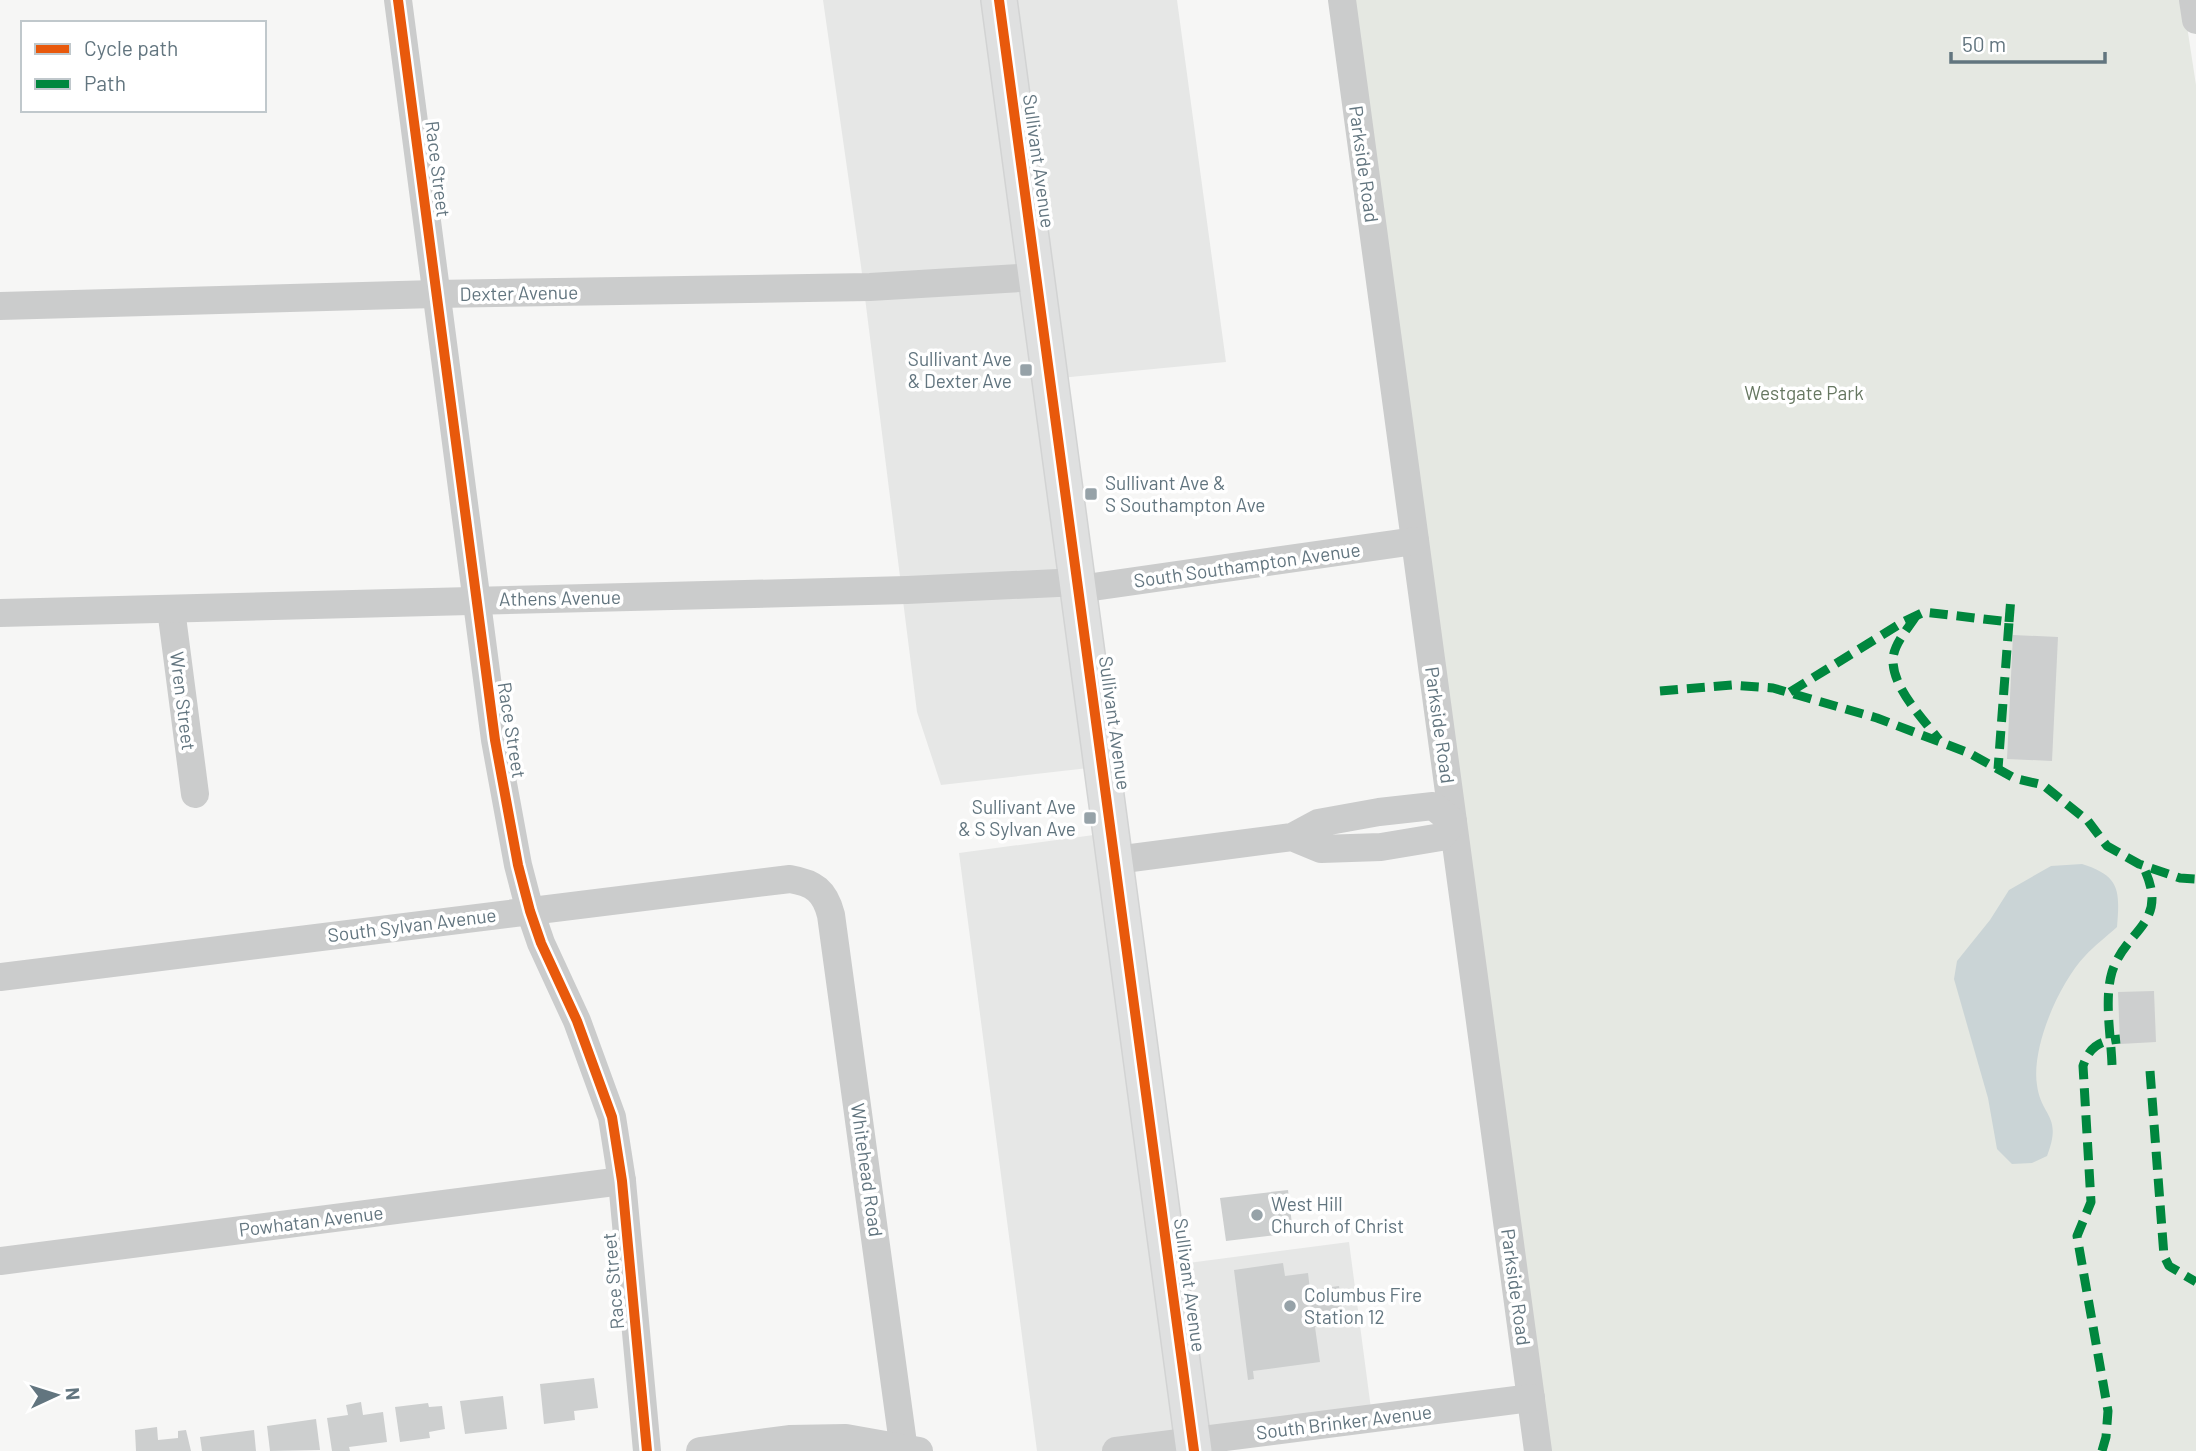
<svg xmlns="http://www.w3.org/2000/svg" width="2196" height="1451" viewBox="0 0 2196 1451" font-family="Barlow,sans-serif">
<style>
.built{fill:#e6e7e6}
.green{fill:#e5e8e2}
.water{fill:#cad4d6}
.building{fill:#cdcfcf}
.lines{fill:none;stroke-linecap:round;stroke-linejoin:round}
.major-casing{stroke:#d2d3d3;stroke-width:38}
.minor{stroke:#cbcccc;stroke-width:28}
.major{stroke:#dfe0e0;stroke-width:35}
.quiet{stroke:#00873e;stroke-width:9;stroke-dasharray:18 9;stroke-linecap:butt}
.cycleway-casing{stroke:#fff;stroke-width:15}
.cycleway{stroke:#e8590c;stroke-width:10}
.poi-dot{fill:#96a2a8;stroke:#fff;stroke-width:2.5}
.labels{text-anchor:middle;stroke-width:7;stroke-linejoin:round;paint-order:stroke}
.street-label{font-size:19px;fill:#62757f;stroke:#fff}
.poi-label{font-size:19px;fill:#62757f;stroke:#fff;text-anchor:start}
.park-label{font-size:19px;fill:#667761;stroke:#fff}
</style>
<rect width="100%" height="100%" fill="#f6f6f5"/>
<g class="built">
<path d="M823,0H1177L1226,362L1060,378L1106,766L941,785L917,712L861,266Z"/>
<path d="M1116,832L1173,1265L1349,1242L1373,1424L1199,1451H1037L959,853Z"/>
</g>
<path class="green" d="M1354,0H2183L2196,85V1451H1549Z"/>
<path class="water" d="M2082,864C2120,876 2120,890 2117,927C2106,937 2094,946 2085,956C2059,983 2031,1048 2037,1085C2041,1117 2063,1115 2047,1156L2032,1163L2012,1164L1997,1149L1988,1098L1954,979L1957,961L1990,920L2009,890L2051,866Z"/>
<g class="building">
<path d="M2013,635L2058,637L2052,761L2007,759Z"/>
<path d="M2154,991L2156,1042L2120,1044L2118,992Z"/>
<path d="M1288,1190L1293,1233L1226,1241L1220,1198Z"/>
<path d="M1283,1263L1285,1276L1308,1273L1310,1290L1339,1286L1344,1323L1315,1327L1320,1362L1253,1371L1254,1379L1248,1380L1234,1270Z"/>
<path d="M594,1378L598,1408L574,1411L575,1420L544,1424L540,1384Z"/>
<path d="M503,1396L507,1429L465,1434L460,1401Z"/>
<path d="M361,1402L363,1415L383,1412L387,1442L349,1447L350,1451H332L327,1418L348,1415L346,1405Z"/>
<path d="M428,1403L429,1407L442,1406L445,1429L429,1432L430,1438L400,1442L395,1407Z"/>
<path d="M316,1419L320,1450L270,1451L267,1426Z"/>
<path d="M157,1427L158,1440L178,1438V1431L186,1430L191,1451H136L135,1430Z"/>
<path d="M254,1430L256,1451H202L200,1437Z"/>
</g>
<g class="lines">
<defs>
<path id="major" d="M999,0L1194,1451"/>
</defs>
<use href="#major" class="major-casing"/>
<g class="minor">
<path d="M398,0L495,740L518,865L530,911L541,943L577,1021L612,1117L622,1181L647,1451"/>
<path d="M1342,0L1538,1451"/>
<path d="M2193,0L2196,20"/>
<path d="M0,306L435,294L870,287L1037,277"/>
<path d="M1079,589L1415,541"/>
<path d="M171,609L195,794"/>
<path d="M0,613L907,590L1079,582"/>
<path d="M1116,860L1292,837L1318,823L1379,812L1433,806L1453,822L1441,837L1381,847L1321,849L1292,837"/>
<path d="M0,977L790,879C814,883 825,891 831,915L904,1451"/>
<path d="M0,1261L622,1181"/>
<path d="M700,1451L789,1439L846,1438L919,1451"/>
<path d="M1116,1451L1531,1398"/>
</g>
<use href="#major" class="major"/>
<g class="quiet">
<path d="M1916,616C1908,629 1894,643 1893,659C1892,688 1923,718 1939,740"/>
<path d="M2009,622L2011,597"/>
<path d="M1660,691L1732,685L1773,688L1877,718L1969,753L2014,778L2043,785L2088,821L2107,846L2139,864L2180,878L2196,879"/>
<path d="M1790,692L1903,622L1924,612L2009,622L1998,769"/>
<path d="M2112,1065C2111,1036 2104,999 2112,972C2126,928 2171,924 2143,866"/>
<path d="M2150,1071L2164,1256L2169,1266L2196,1282"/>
<path d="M2102,1451L2106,1437L2108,1411L2077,1236L2091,1202L2083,1066C2090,1046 2099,1041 2120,1039"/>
</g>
<defs>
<g id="cycleway">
<path d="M398,0L495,740L518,865L530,911L541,943L577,1021L612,1117L622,1181L647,1451"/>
<path d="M999,0L1194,1451"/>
</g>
</defs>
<use href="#cycleway" class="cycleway-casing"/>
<use href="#cycleway" class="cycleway"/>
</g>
<g class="poi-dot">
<rect x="1019" y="363" width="14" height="14" rx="3.5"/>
<rect x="1084" y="487" width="14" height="14" rx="3.5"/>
<rect x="1083" y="811" width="14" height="14" rx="3.5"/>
<circle cx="1257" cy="1215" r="7"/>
<circle cx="1290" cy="1306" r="7"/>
</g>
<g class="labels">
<g class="street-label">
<text transform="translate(1039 161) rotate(82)" y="7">Sullivant Avenue</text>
<text transform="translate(1364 164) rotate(82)" y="7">Parkside Road</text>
<text transform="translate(438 169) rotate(83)" y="7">Race Street</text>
<text transform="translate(519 293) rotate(-1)" y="7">Dexter Avenue</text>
<text transform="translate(1247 565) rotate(-8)" y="7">South Southampton Avenue</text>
<text transform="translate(560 598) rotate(-1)" y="7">Athens Avenue</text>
<text transform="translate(183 701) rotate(83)" y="7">Wren Street</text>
<text transform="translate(1115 723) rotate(82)" y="7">Sullivant Avenue</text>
<text transform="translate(1440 725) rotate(82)" y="7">Parkside Road</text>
<text transform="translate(512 730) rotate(81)" y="7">Race Street</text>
<text transform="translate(412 925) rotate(-7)" y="7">South Sylvan Avenue</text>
<text transform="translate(867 1170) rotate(82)" y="7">Whitehead Road</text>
<text transform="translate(311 1221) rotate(-7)" y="7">Powhatan Avenue</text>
<text transform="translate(613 1281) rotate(-95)" y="7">Race Street</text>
<text transform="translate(1190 1285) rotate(82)" y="7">Sullivant Avenue</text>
<text transform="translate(1516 1287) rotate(82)" y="7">Parkside Road</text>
<text transform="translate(1344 1422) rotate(-7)" y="7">South Brinker Avenue</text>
</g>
<g class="poi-label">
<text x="1012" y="366" text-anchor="end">Sullivant Ave<tspan x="1012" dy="22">&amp; Dexter Ave</tspan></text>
<text x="1105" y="490">Sullivant Ave &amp;<tspan x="1105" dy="22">S Southampton Ave</tspan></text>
<text x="1076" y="814" text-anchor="end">Sullivant Ave<tspan x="1076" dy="22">&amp; S Sylvan Ave</tspan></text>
<text x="1271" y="1211">West Hill<tspan x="1271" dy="22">Church of Christ</tspan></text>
<text x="1304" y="1302">Columbus Fire<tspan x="1304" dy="22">Station 12</tspan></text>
</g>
<g class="park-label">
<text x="1804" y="400">Westgate Park</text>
</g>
</g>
<rect x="21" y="21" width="245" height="91" fill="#ffffff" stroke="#c0c8cc" stroke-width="2"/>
<rect x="35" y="44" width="35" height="10" fill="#e8590c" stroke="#c0c8cc" stroke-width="2"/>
<text x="84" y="56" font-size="21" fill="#62757f">Cycle path</text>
<rect x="35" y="79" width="35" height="10" fill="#00873e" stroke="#c0c8cc" stroke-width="2"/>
<text x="84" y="91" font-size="21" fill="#62757f">Path</text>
<g transform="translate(56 1395) rotate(86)" stroke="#ffffff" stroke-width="5" paint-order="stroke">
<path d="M0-5L12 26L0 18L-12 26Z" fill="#62757f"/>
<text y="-10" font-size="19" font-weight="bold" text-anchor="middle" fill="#62757f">N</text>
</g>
<path d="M1951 52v10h154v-10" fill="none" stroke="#62757f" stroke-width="3.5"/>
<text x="1962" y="52" font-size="21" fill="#62757f" stroke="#ffffff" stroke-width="5" paint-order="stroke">50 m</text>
</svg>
